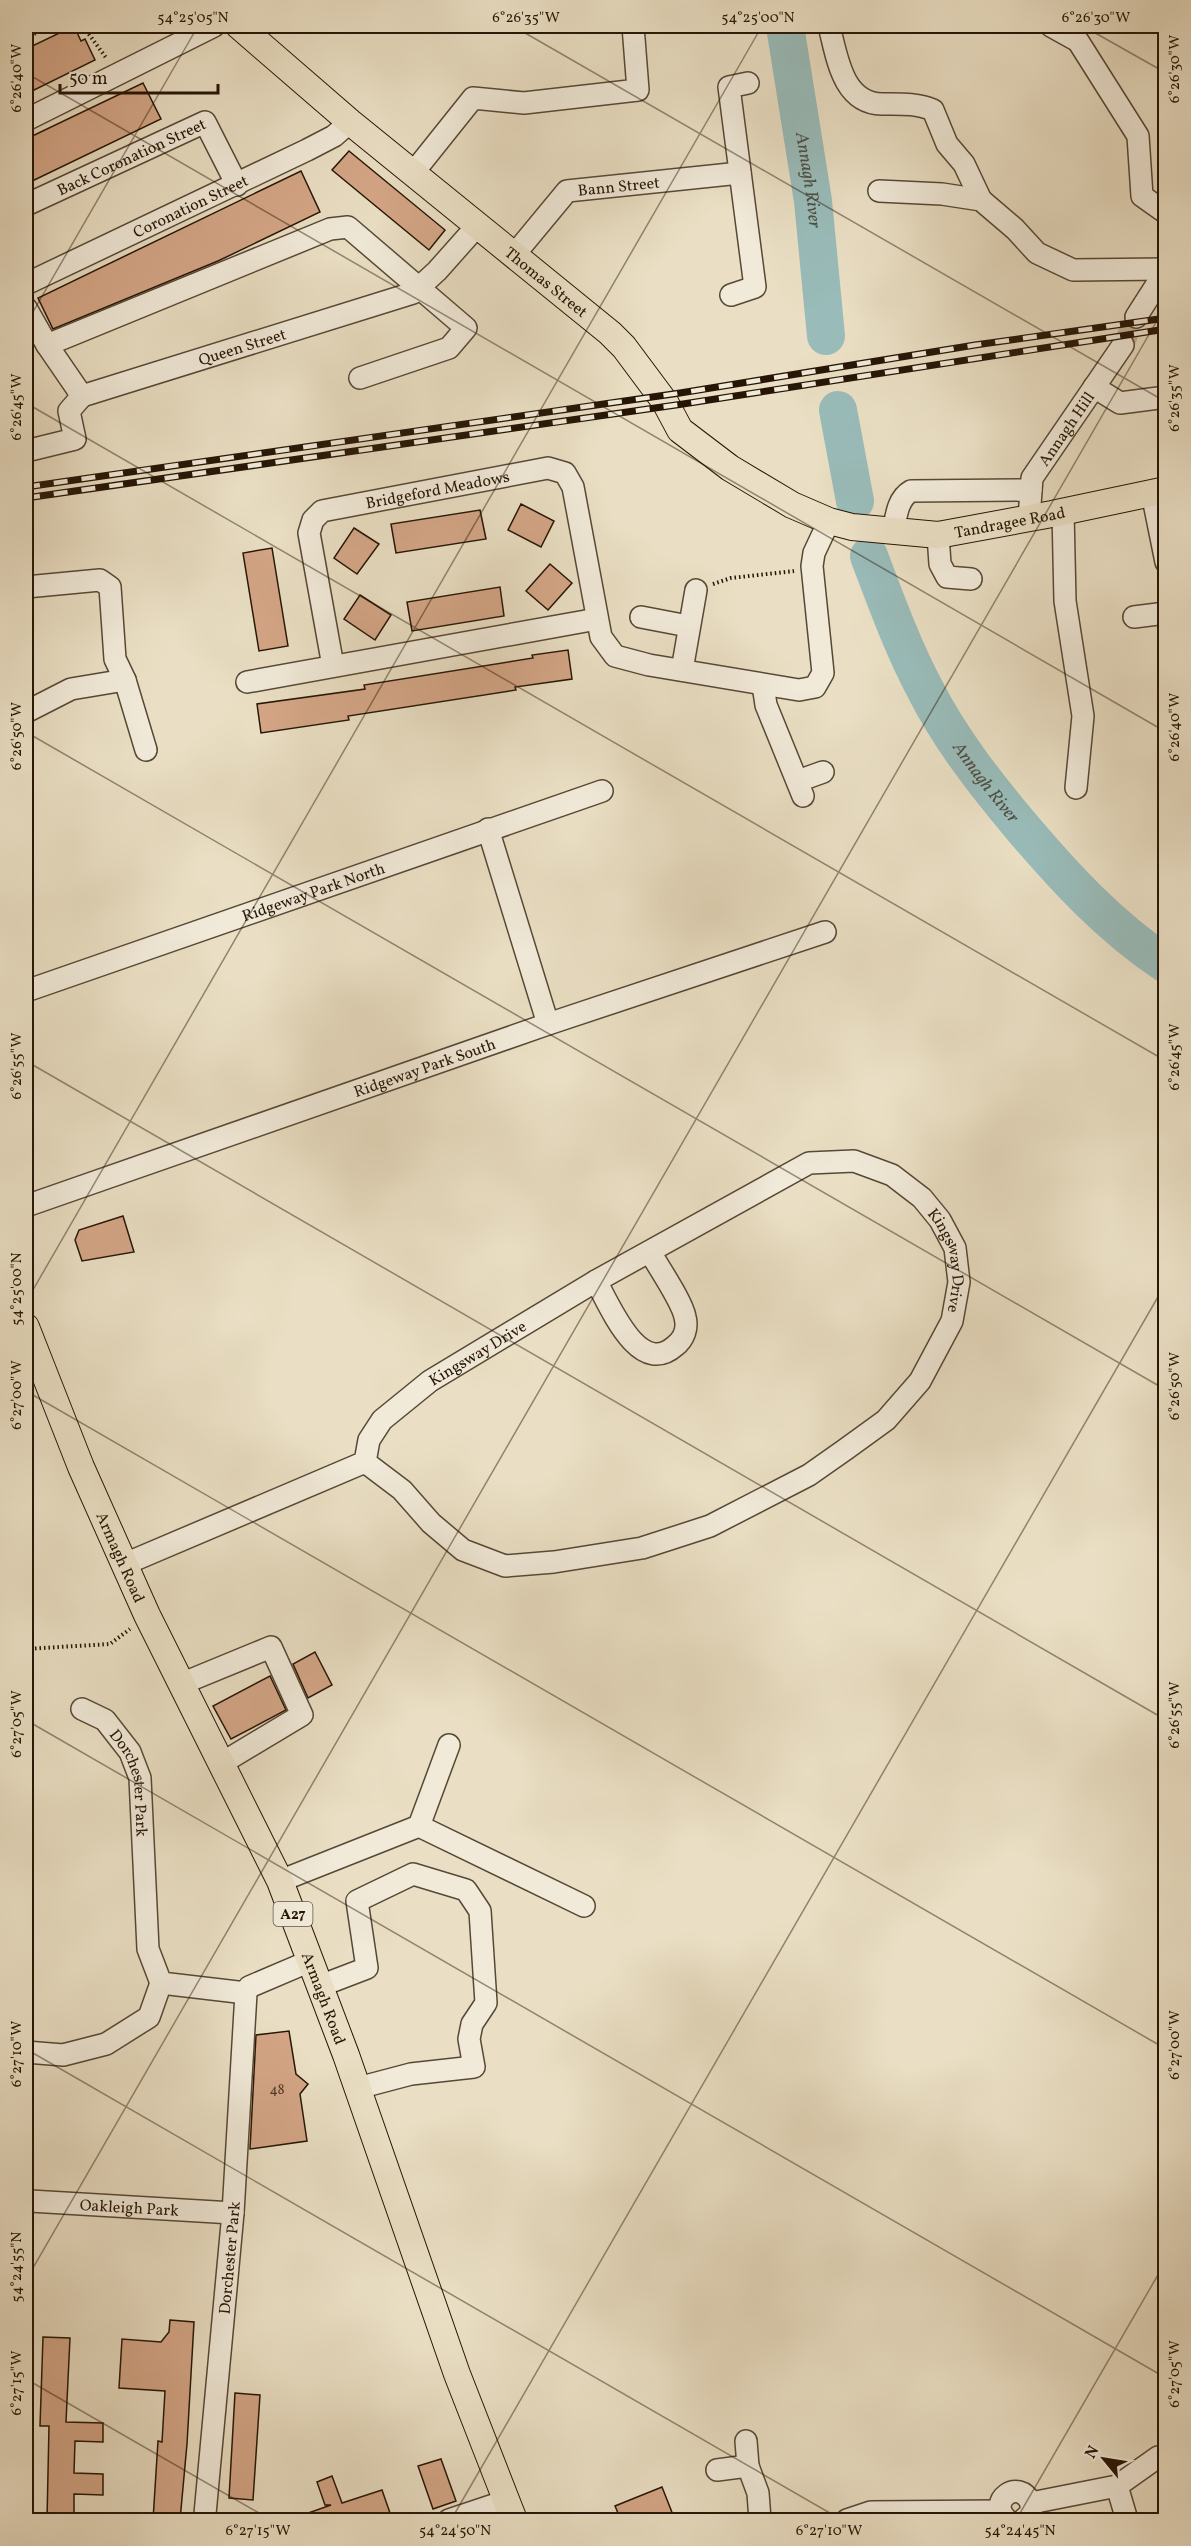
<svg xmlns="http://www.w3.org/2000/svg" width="1191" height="2546" viewBox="0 0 1191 2546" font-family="Vollkorn,serif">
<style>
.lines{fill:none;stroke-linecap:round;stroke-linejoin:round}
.river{stroke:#99bcba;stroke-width:38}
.building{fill:#d4a687;stroke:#261505;stroke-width:1.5}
.minor-tunnel{stroke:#c3b79e;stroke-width:21;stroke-dasharray:21 10;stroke-linecap:butt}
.minor-casing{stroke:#574835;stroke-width:24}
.major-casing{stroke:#261505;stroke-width:28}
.path{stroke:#261505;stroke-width:4;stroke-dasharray:1.5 3;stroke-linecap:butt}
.minor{stroke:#f1ead9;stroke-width:21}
.major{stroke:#eadfc4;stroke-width:26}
.rail-casing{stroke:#261505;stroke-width:7}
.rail{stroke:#f1ead9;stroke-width:4.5;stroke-dasharray:14;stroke-linecap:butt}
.ticks{fill:none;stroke:#261505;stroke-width:1.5;stroke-opacity:0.45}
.labels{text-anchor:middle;stroke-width:4.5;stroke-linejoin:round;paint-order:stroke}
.number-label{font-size:14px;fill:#523926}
.shield{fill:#f1ead9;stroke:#635545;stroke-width:1.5}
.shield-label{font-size:15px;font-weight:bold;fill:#261505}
.street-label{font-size:16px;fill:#261505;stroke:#f1ead9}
.water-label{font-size:18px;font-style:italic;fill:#4e4f44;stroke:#f1ead9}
.neatline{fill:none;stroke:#261505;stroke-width:2}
.ticks-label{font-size:15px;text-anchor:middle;fill:#261505}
</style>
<rect width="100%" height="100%" fill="#eadfc4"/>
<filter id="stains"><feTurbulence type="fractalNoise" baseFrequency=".00333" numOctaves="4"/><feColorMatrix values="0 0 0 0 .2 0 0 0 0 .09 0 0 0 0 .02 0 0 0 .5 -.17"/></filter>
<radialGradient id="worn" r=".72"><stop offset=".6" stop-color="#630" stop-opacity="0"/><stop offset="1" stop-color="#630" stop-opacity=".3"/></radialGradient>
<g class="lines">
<g class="river">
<path id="s1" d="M785,26L813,201L826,336"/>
<path d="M838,410L855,501"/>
<path id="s2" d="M869,556C886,601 903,648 926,691C951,740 985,783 1020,825C1063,876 1110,927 1166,964"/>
</g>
</g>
<g class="building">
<path d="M74,26L81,41L85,39L95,60L26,94V49Z"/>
<path d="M143,83L161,119L26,184V139Z"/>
<path d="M349,151L445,230L429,250L332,170Z"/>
<path d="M301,171L320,212L218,261L53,329L38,298Z"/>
<path d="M521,504L554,521L541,547L508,530Z"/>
<path d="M480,510L486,539L396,553L391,524Z"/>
<path d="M354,528L379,544L357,574L334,558Z"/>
<path d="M272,548L288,646L259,651L243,553Z"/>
<path d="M550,564L572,583L548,610L526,591Z"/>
<path d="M500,587L504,616L412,631L407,602Z"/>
<path d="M360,595L391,615L375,640L344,619Z"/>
<path d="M568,650L572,679L515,687L516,690L348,716L349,720L261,733L257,704L365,689L364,685L533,658L532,655Z"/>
<path d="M123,1216L134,1252L82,1261L75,1240L79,1230Z"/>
<path d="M315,1652L332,1685L308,1698L293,1664Z"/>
<path d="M270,1676L286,1710L231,1739L213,1706Z"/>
<path d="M289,2031L296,2074L308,2084L300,2094L307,2141L250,2149L256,2035Z"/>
<path d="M170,2320L194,2322L187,2444L180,2520H153L158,2441L162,2442L165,2391L119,2388L122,2339L161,2342L169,2332Z"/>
<path d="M43,2337L70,2338L66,2422L103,2423V2442L75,2441L74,2473L103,2474V2495L74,2494V2520H47L49,2426H40Z"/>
<path d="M235,2393L260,2395L253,2500L229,2498Z"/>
<path d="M441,2459L456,2501L433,2509L418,2466Z"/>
<path d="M332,2476L342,2503L382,2490L390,2513L365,2520H294V2518L331,2505H325L317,2482Z"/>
<path d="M662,2487L675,2520H621L615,2506Z"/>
</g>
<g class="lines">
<path class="minor-tunnel" d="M1123,345L1136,317"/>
<defs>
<g id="minor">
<path d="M829,26C837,56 842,103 882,104C900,104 917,103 933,110L947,144L964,164L981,200"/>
<path d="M1051,26L1078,41L1138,136L1142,196L1166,213"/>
<path d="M26,120L214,26"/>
<path d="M413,173L473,98L524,103L638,90L633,26"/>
<path d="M879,191L942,194L981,200L1015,229L1037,253L1073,270L1166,269"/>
<path id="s3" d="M26,205L205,122L237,185"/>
<path id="s4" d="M514,255L567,191L740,173"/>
<path id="s5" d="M26,284L307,150L334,136L350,122"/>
<path d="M731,295L755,287L729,87L748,83"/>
<path id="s6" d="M26,308L47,345L82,396L413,293L437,271L477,226"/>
<path d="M1136,317L1166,270"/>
<path d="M47,345L330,229L348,227L466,328L449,348L360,378"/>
<path d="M1094,387L1120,403L1166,397"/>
<path d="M26,451L75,439L69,411L82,396"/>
<path d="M1152,493L1166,562"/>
<path d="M1063,512L1065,601L1083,716L1076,788"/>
<path id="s7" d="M1029,518L1032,478L1123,345"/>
<path d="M893,532C896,518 897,499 911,491L1031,490"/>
<path d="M938,535L940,564L947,577L971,579"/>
<path d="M26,587L100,580L110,587L115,659L125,680L146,750"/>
<path d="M641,617L688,626"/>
<path d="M1134,617L1166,613"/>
<path id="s8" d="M333,666L309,533L313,520L322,511L548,468L565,473L573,487L601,637L615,656L649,665L799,690L815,687L823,673L812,566L814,553L829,521"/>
<path d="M682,670L696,590"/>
<path d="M247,682L597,619"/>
<path d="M763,685L766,705L803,796"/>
<path d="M26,712L71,689L125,680"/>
<path d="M798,781L823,772"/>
<path d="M488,829L548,1024"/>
<path id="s9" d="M26,991L602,791"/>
<path id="s10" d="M26,1206L548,1024L825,932"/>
<path d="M596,1281C610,1306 639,1378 675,1346C684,1339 688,1328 685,1317C682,1301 659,1268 650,1252"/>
<path id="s11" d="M125,1564L365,1462L369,1440L382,1420L430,1381L596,1281L809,1163L854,1161L892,1175L922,1198L940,1220L955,1248L959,1282L952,1321L920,1381L886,1420L846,1449L809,1475L710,1526L642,1548L554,1562L505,1566L463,1550L431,1523L402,1490L365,1462"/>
<path d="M181,1684L271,1647L302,1715L222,1763"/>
<path id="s12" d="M82,1709L105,1720L130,1752L140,1778L148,1949L161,1983L246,1993"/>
<path d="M419,1826L449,1745"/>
<path d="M280,1881L419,1826L584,1906"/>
<path d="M320,1986L367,1968L357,1901L413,1874L466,1890L480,1911L486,2003L472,2024L469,2039L474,2067L411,2074L358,2088"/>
<path d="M26,2052L63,2055L106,2044L149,2017L161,1983"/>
<path id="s13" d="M26,2203L30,2201L233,2213"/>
<path d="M746,2441L748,2466L758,2493L760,2520"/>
<path d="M717,2470L748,2466"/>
<path d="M1117,2486L1127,2520"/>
<path d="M1031,2503L1117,2486L1158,2457"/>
<path id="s14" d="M208,2520L205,2514L233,2213L246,1993L249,1987L310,1961"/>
<path d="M449,2520L506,2501"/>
<path d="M847,2520L871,2512L1000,2511"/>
<path d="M1007,2520C986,2501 1019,2477 1031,2503V2513L1023,2520"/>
</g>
<g id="major">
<path id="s15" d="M239,26L350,122L610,333L624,347L665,402L680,430L730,468L792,505L829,521L852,527L938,535L1052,514L1166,490"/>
<path id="s16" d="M26,1327L81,1467L147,1615L280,1881L346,2055L457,2374L514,2520"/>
</g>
</defs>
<use href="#minor" class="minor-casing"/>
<use href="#major" class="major-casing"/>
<g class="path">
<path d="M78,26L88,33L107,59"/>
<path d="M26,38L50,26"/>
<path d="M713,584L731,578L794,571"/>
<path d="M26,1649L110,1644L130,1629"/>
</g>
<use href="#minor" class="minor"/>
<use href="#major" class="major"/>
<defs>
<g id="rail">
<path d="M26,487L680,393L975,345L1166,318"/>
<path d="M26,498L683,404L1166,329"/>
</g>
</defs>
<use href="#rail" class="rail-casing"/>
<use href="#rail" class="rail"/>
</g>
<path class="ticks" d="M513,26L1166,402M1083,26L1166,73M26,73L1166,732M26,324L198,26M26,403L1166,1061M26,732L1166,1390M26,1061L1166,1720M26,1302L762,26M26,1391L1166,2049M26,1720L1166,2378M26,2049L842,2520M26,2280L1166,305M26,2379L271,2520M451,2520L1166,1283M1016,2520L1166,2261"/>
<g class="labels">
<g class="number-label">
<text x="277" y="2094">48</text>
</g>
<rect class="shield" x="273.5" y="1902" width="39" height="24" rx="4.5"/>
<g class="shield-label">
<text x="293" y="1919">A27</text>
</g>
<g class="street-label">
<text dy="6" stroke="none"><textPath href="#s3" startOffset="116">Back Coronation Street</textPath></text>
<text dy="6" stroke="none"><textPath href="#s4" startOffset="135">Bann Street</textPath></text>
<text dy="6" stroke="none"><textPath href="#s5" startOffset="182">Coronation Street</textPath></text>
<text dy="6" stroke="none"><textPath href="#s15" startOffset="400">Thomas Street</textPath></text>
<text dy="6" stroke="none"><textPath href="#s6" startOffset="272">Queen Street</textPath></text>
<text dy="6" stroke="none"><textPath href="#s7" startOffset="100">Annagh Hill</textPath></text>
<text dy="6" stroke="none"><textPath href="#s8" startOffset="279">Bridgeford Meadows</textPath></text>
<text dy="6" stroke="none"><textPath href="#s15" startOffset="960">Tandragee Road</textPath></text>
<text dy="6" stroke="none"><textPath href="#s9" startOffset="304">Ridgeway Park North</textPath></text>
<text dy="6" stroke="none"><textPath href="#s10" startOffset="422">Ridgeway Park South</textPath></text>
<text dy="6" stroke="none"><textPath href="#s11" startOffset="1000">Kingsway Drive</textPath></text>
<text dy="6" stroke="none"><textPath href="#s11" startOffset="424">Kingsway Drive</textPath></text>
<text dy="6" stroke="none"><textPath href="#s16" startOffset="249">Armagh Road</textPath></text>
<text dy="6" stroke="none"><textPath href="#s12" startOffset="96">Dorchester Park</textPath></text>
<text dy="6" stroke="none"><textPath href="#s16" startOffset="735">Armagh Road</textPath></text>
<text dy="6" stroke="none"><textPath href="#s13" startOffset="104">Oakleigh Park</textPath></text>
<text dy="6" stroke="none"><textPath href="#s14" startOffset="264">Dorchester Park</textPath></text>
</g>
<g class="water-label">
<text dy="6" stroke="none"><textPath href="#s1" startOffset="156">Annagh River</textPath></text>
<text dy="6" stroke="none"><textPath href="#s2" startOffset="256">Annagh River</textPath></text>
</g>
</g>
<rect width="1191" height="2546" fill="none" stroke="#eadfc4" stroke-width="66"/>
<g transform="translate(1104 2459) rotate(300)" stroke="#f1ead9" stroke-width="4.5" paint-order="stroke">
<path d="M0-4.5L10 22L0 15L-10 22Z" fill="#261505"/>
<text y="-9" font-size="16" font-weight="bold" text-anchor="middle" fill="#261505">N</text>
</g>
<path d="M60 84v9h158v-9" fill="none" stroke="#261505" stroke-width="3"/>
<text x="69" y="84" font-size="18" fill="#261505" stroke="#f1ead9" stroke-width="4.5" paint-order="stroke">50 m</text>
<rect x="33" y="33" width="1125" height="2480" class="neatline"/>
<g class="ticks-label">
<text x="193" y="22">54°25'05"N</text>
<text x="526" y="22">6°26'35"W</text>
<text x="758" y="22">54°25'00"N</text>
<text x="1096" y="22">6°26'30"W</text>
<text transform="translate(1174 69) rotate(-90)" y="5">6°26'30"W</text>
<text transform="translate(16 78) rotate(-90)" y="5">6°26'40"W</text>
<text transform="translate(1174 398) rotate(-90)" y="5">6°26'35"W</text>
<text transform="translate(16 407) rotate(-90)" y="5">6°26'45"W</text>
<text transform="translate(1174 727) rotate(-90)" y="5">6°26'40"W</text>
<text transform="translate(16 736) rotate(-90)" y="5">6°26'50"W</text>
<text transform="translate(1174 1057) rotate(-90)" y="5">6°26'45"W</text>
<text transform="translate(16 1066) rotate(-90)" y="5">6°26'55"W</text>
<text transform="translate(16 1289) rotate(-90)" y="5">54°25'00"N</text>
<text transform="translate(1174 1386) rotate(-90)" y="5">6°26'50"W</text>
<text transform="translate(16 1395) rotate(-90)" y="5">6°27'00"W</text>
<text transform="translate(1174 1715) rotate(-90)" y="5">6°26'55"W</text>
<text transform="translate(16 1724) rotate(-90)" y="5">6°27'05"W</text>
<text transform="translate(1174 2045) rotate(-90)" y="5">6°27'00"W</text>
<text transform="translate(16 2054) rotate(-90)" y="5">6°27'10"W</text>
<text transform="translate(16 2267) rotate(-90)" y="5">54°24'55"N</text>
<text transform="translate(1174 2374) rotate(-90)" y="5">6°27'05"W</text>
<text transform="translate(16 2383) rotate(-90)" y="5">6°27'15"W</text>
<text x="258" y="2535">6°27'15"W</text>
<text x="455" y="2535">54°24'50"N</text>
<text x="829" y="2535">6°27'10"W</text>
<text x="1020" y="2535">54°24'45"N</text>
</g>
<rect width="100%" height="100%" filter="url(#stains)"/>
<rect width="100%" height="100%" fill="url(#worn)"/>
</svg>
